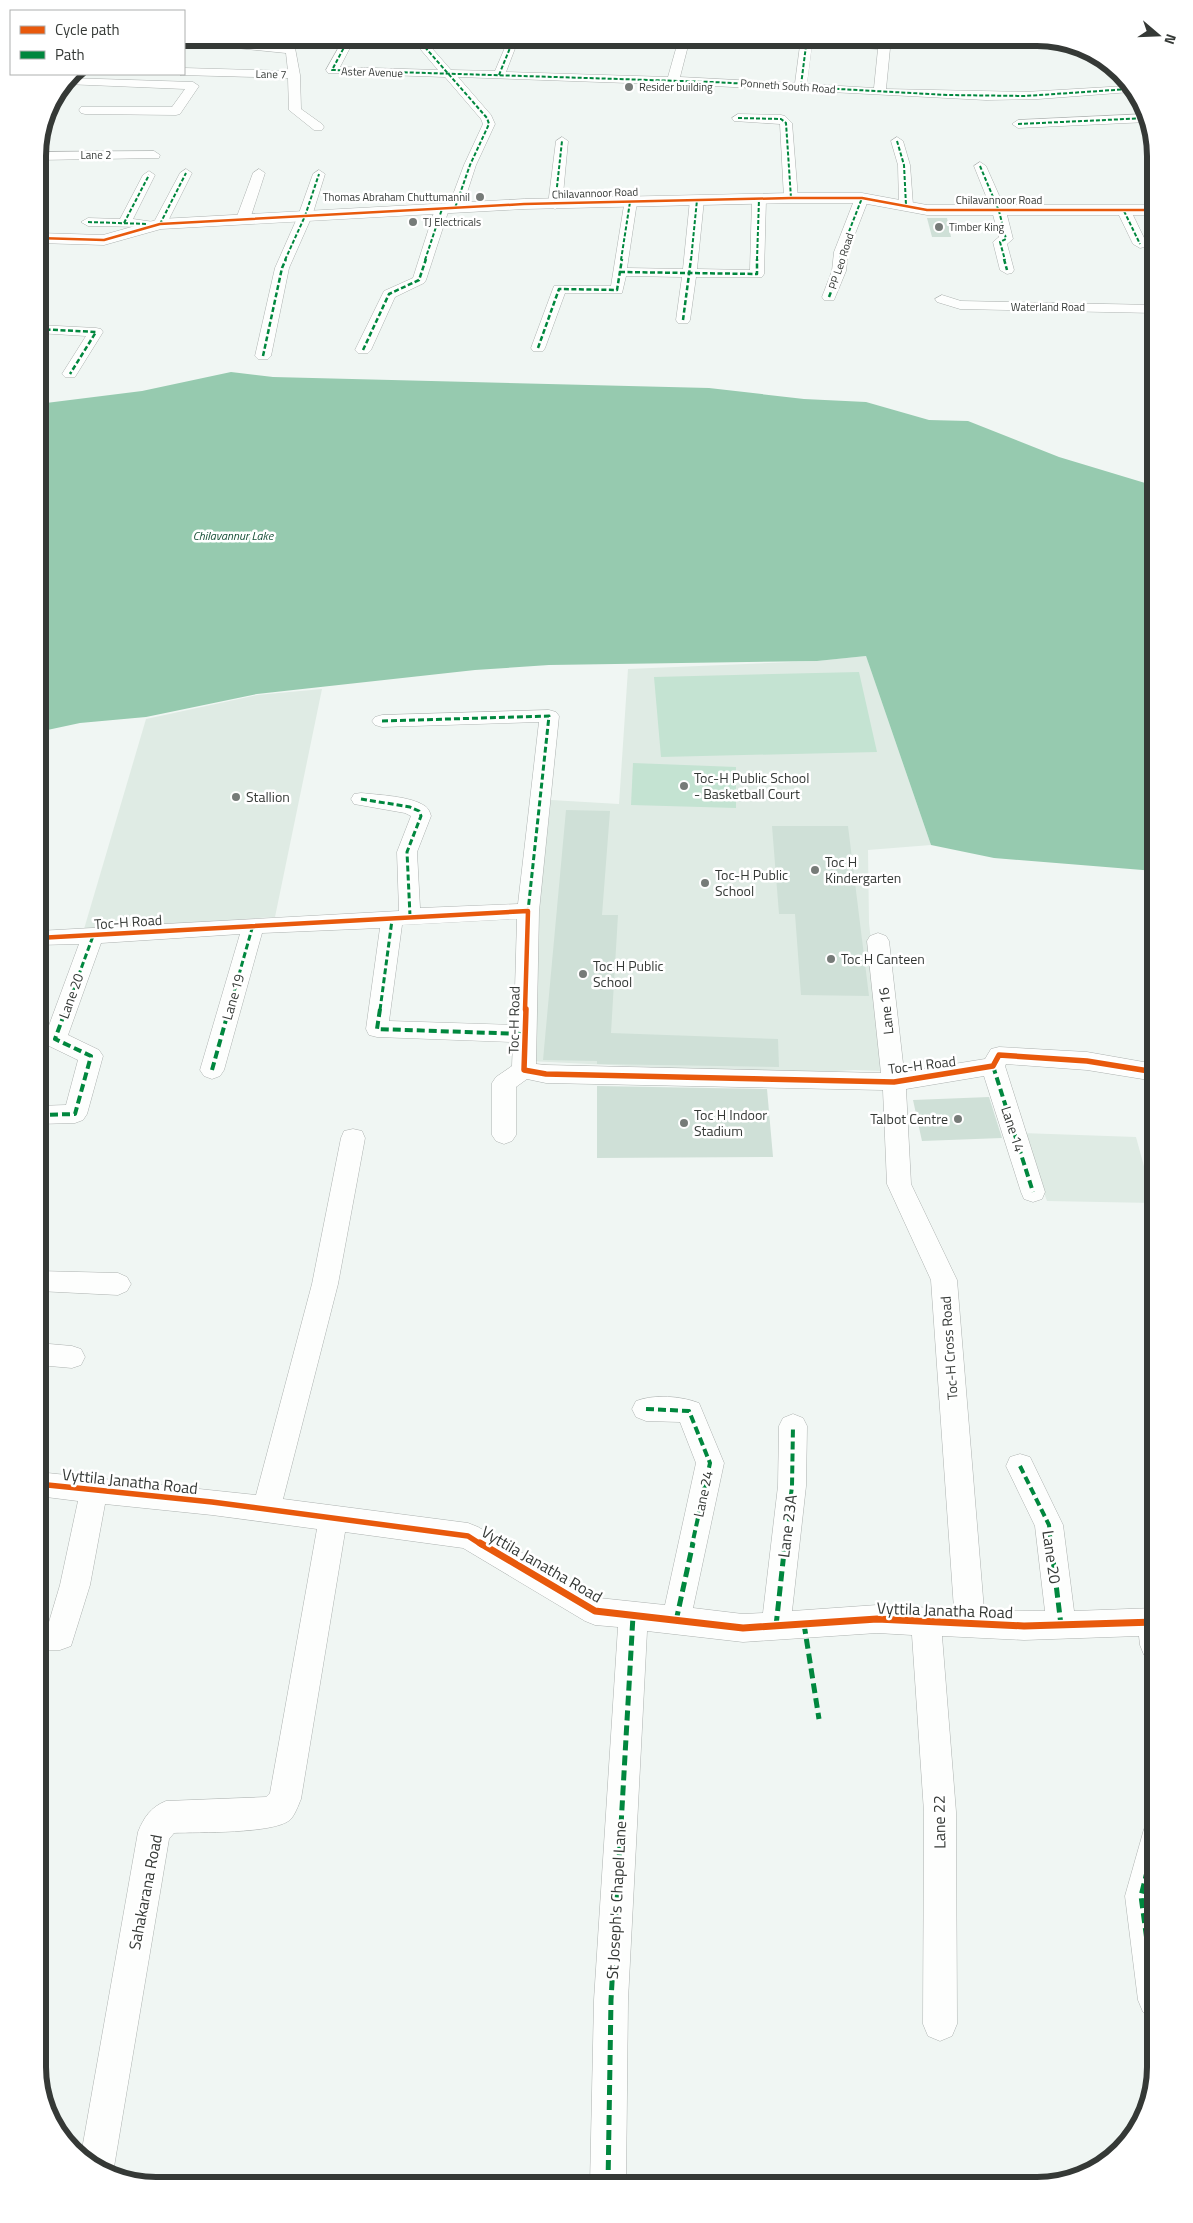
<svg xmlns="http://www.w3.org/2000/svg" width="1193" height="2223" viewBox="0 0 1193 2223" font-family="'Titillium Web',sans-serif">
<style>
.built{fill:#dfebe4}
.green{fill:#c4e3d2}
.water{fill:#96caaf}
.building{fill:#cfe0d7}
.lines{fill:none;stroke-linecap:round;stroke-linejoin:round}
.street-casing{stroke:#adb2b0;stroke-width:1}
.secondary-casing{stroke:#adb2b0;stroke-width:1}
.street{fill:#fdfefd;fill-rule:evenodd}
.secondary{fill:#fdfefd;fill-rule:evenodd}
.quiet-far4{stroke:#00873e;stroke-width:2;stroke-dasharray:4 2;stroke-linecap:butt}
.quiet-far3{stroke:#00873e;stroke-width:2.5;stroke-dasharray:5 2.5;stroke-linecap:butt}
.quiet-far2{stroke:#00873e;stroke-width:3;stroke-dasharray:6 3;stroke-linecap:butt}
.quiet-far1{stroke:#00873e;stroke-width:4;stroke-dasharray:8 4;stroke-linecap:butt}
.quiet{stroke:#00873e;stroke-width:5;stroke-dasharray:10 5;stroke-linecap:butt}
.cycleway-far3-casing{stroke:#fff;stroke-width:4.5}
.cycleway-far2-casing{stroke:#fff;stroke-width:7}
.cycleway-far1-casing{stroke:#fff;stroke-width:9}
.cycleway-casing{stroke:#fff;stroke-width:10}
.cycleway-far3{stroke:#e8590c;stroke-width:2.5}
.cycleway-far2{stroke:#e8590c;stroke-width:4.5}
.cycleway-far1{stroke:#e8590c;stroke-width:5.5}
.cycleway{stroke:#e8590c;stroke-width:7}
.poi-dot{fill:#767b78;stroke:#fff;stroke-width:2}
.labels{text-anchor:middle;stroke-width:5;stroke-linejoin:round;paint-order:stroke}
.far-street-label{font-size:11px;fill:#353936;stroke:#fff}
.far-poi-label{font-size:11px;fill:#353936;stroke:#fff;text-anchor:start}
.far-water-label{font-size:12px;font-style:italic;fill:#164f36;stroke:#fff}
.poi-label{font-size:14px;fill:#353936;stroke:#fff;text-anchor:start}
.street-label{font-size:14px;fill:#353936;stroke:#fff}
.near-street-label{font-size:16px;fill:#353936;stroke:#fff}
.rim{fill:none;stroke:#353936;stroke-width:6}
</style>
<rect width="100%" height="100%" fill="#f0f6f3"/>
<g class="built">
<path d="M866,656L931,845L868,850L869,923L885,1071L853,1070L790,1074L529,1061L537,916L551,800L619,804L628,669L816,661Z"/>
<path d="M322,689L275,917L84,929L146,719L257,695Z"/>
<path d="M1022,1133L1136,1137L1154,1203L1047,1201Z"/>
</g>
<g class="green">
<path d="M859,672L877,752L661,757L654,677Z"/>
<path d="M633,763L736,767V808L631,805Z"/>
</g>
<path class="water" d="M231,372L273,377L709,388L804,399L866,402L929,420L968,421L1059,457L1155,486V871L994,858L931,845L866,656L817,661L549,665L475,670L257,694L146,717L80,723L38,732V404L142,391Z"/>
<g class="building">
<path d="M927,218H947L951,237H932Z"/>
<path d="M566,810L610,811L602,915H618L611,1033L778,1039L779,1067L597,1064V1061L543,1060Z"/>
<path d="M772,826H848L869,996L801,995L795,914H779Z"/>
<path d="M597,1086L767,1089L773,1157L597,1158Z"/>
<path d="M989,1097L1002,1138L922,1141L913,1100Z"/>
</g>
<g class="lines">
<defs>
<g id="street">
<path d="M214,38H225L224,40L295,48L300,75L301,109L322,124L324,127L322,130H314L289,110L288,78L180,75L184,74V68L288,71L286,53L216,46H184V40H213Z"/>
<path d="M344,38H355L340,67L438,70L411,38H423L451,70L495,71L509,38H519L506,72L668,77L679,38H690L680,77L795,83L801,38L879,42V38H891L886,89L1025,92L1126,86L1131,92L1038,99L986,100L713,86L458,77L491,115L495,124L476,165L462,208L455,212L448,208L464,165L483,124L481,119L445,77L328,73L326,70ZM812,45L878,49L874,88L807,84Z"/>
<path d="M69,78L193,82L199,86L180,114L176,115L85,114L81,113L79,110L81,107H172L185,89L65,84Z"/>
<path d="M738,114L781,115L785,116L792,123L798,198L796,201H786L784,198L780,124L734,121L732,118Z"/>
<path d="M1147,114L1148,122L1018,128L1012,124L1018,120Z"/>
<path d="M562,137L568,141L562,205L555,209L548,205L556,141Z"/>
<path d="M897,137L903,141L910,165L913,205L906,209L899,205L898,165L891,141Z"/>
<path d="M154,151L160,155L159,158L38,160V152Z"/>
<path d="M980,162L986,166L1006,211L1013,239L1007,244L1014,270L1012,273L1007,274L1000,270L993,242L999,237L992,211L974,166Z"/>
<path d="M186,169L192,173L165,227L152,229L144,227L88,226L81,222L88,218L120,219L143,175L149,171L155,175L133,219L154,222L180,173Z"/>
<path d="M259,169L265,173L250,219L243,223L238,222L236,219L253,173Z"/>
<path d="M319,170L325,174L312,216L289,268L271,356L268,359H258L255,356L275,268L298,216L313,174Z"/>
<path d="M862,194L869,198L848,252L846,271L834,300H824L822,297L832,271L834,252L855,198Z"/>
<path d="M759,195L766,199L764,274L762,277H696L690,320L688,323H678L676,320L682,277L626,276L622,293H565L545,348L543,351H533L531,348L554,286H611L625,199H635L637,202L627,268L683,269L690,200L697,196L704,200L697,269L750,270L752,199Z"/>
<path d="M442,205L449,209L426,280L424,283L395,297L371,350L368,353H358L355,350L384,291L413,278L435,209Z"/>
<path d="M1124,207L1131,211L1147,244L1145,247L1140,248L1133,244L1117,211Z"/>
<path d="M942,295L961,301L1155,305V313L960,309L937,302L935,299Z"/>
<path d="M38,325L96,328L101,329L103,332L75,377H65L62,374L86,336L38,333Z"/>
<path d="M549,710L556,712L559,716L539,911L536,1064L546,1065L881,1073L867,941L870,936L878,933L886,936L889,941L904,1072L985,1059L991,1049L999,1047L1087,1052L1155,1064V1081L1087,1070L1006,1064L1005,1066L1045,1192L1042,1199L1033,1202L1024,1199L1021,1192L984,1076L906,1089L911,1184L957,1280L984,1610L1045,1611L1035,1526L1006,1466L1010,1457L1020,1454L1030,1457L1063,1525L1074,1611L1155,1608V1659L1144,1655L1140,1645L1139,1636L1024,1640L942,1636L956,1812L957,2024L952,2036L940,2041L928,2036L923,2024L924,1812L912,1635L877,1633L743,1642L647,1631L628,2000L626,2185H590L594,2000L618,1627L595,1625L585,1621L463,1548L345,1532L301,1799C298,1806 295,1815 290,1820C273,1834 198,1832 174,1833L169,1839L113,2173L90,2165L81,2155L138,1832C144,1817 151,1807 166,1801L266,1797L270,1793L317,1529L212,1515L105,1504L90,1585L71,1646L60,1650H38V1622H49L60,1585L78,1501L38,1496V1472L256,1495L312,1284L341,1138L344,1131L353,1129L362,1131L365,1138L338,1284L283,1499L468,1523L478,1527L599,1598L665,1605L696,1463L680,1422L646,1421L636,1417L632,1409L636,1401C654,1394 681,1396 699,1403L724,1463L693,1608L743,1614L763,1613L778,1486L779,1426L783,1418L793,1414L803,1418L807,1426L806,1486L792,1611L877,1605L954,1609L931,1280L887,1184L883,1090L546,1083L527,1079L516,1087V1135L512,1141L504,1144L496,1141L492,1135V1083L496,1077L512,1066L513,1042L377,1037L369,1035L366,1029L380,928L262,933L224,1070L220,1076L212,1079L204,1076L200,1070L240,934L101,943L68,1035L99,1050L103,1056L87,1114L83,1120L75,1123L38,1124V1106L66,1105L78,1060L47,1045L44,1039L79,944L38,945V931L399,911L397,852L411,816L405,813L354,804L351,799L354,794L361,793C378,795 411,796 425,806C428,808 430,812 431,816L417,852L420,908L518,904L539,722L382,727L375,725L372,721L375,717L382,715ZM517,919L514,1025L389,1021L402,925Z"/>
<path d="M38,1271L118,1273L127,1277L131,1284L127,1291L118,1295L38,1291Z"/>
<path d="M38,1343L72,1346L81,1349L85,1357L81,1365L72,1368L38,1365Z"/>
<path d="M1155,1824V2017L1143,2012L1138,2000L1125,1896L1144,1829Z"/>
</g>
<path id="secondary" d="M791,193H862L927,205H1155V215H927L862,203H791L524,209L161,229L104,245L38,243V233L103,235L160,219L524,199Z"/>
</defs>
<use href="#street" class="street-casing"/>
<use href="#secondary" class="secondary-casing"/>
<use href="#street" class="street"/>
<use href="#secondary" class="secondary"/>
<g class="quiet-far4">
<path d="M349,38L332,70L713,82L947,95L1025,96L1129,89"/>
<path d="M417,38L487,118L489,124L470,165L455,208"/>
<path d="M806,41L884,46"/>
<path d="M499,75L514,38"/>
<path d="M801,85L807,38"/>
<path d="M738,118L781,119L786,123L791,198"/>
<path d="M1018,124L1148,118"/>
<path d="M897,141L904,165L906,205"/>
<path d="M980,166L999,211L1006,239L1000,242L1005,260"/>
<path d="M555,205L562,141"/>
<path d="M1124,211L1140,244"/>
<path d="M88,222L148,224"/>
<path d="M124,223L149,175"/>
<path d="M160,224L186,173"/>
<path d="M285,260L305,216L319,174"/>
<path d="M425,260L442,209"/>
<path d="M621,260L630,202"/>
<path d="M691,260L697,200"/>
<path d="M757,260L759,199"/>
<path d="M840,260L841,252L862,198"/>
</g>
<g class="quiet-far3">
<path d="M1004,259L1007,270"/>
<path d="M620,272L757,274V259"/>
<path d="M829,297L839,271L840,259"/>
<path d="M683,320L691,259"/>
<path d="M38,329L96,332L70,374"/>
<path d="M538,348L559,289L617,290L622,259"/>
<path d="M363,350L389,294L419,280L426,259"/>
<path d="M263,356L282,268L286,259"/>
</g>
<g class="quiet-far2">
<path d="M382,721L549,716L528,911"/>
<path d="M361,799L410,807L419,811L421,816L407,852L410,916"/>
<path d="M66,1010L93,936"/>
<path d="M229,1010L253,925"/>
<path d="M380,1010L392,920"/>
</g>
<g class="quiet-far1">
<path d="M380,1009L377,1029L524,1034"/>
<path d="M993,1066L1033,1192"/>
<path d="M212,1070L229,1009"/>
<path d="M38,1115L75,1114L91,1056L55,1039L66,1009"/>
<path d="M646,1409L689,1411L710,1463L692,1545"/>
<path d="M1020,1466L1049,1525L1051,1545"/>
<path d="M785,1545L792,1486L793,1426"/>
</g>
<g class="quiet">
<path d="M1051,1543L1061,1625"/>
<path d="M676,1621L693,1543"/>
<path d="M1153,1622L1155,1645"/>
<path d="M804,1624L819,1719"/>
<path d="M776,1626L785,1543"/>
<path d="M1155,1840L1141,1896L1155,2000"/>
<path d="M608,2185L611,2000L633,1616"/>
</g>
<defs>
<path id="cycleway-far3" d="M38,238L104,240L160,224L524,204L791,198H862L927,210H1155"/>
<path id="cycleway-far2" d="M38,938L528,911L525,1010"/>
<g id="cycleway-far1">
<path d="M526,1009L524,1070L546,1074L894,1082L993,1066L999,1055L1087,1061L1155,1072"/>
<path d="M38,1484L212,1502L468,1536L482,1545"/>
</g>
<path id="cycleway" d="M480,1543L595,1611L743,1628L877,1619L1024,1626L1155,1622"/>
</defs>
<use href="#cycleway-far3" class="cycleway-far3-casing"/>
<use href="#cycleway-far2" class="cycleway-far2-casing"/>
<use href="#cycleway-far1" class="cycleway-far1-casing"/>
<use href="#cycleway" class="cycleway-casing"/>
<use href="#cycleway-far3" class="cycleway-far3"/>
<use href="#cycleway-far2" class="cycleway-far2"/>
<use href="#cycleway-far1" class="cycleway-far1"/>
<use href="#cycleway" class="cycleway"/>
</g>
<g class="poi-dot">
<circle cx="629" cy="87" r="5"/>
<circle cx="480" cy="197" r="5"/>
<circle cx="413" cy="222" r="5"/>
<circle cx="939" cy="227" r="5"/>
<circle cx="684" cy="786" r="5"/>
<circle cx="236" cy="797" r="5"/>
<circle cx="815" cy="870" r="5"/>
<circle cx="705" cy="883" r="5"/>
<circle cx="831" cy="959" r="5"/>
<circle cx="583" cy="974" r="5"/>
<circle cx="958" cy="1119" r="5"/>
<circle cx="684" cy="1123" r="5"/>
</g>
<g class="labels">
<g class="far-street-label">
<text transform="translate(372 72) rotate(2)" y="4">Aster Avenue</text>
<text transform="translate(271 74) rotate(1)" y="4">Lane 7</text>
<text transform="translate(788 86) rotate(4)" y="4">Ponneth South Road</text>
<text x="96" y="159">Lane 2</text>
<text transform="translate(595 193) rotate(-2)" y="4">Chilavannoor Road</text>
<text x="999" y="204">Chilavannoor Road</text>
<text transform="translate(841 261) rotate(-72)" y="4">PP Leo Road</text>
<text x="1048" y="311">Waterland Road</text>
</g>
<g class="far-poi-label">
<text x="639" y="91">Resider building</text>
<text x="470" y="201" text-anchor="end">Thomas Abraham Chuttumannil</text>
<text x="423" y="226">TJ Electricals</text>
<text x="949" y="231">Timber King</text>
</g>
<g class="far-water-label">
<text x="233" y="540">Chilavannur Lake</text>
</g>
<g class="poi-label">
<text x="694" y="783">Toc-H Public School<tspan x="694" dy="16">- Basketball Court</tspan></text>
<text x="246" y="802">Stallion</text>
<text x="825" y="867">Toc H<tspan x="825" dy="16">Kindergarten</tspan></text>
<text x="715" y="880">Toc-H Public<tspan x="715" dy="16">School</tspan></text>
<text x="841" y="964">Toc H Canteen</text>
<text x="593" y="971">Toc H Public<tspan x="593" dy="16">School</tspan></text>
<text x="694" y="1120">Toc H Indoor<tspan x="694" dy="16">Stadium</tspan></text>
<text x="948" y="1124" text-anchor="end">Talbot Centre</text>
</g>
<g class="street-label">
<text transform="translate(128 922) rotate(-4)" y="5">Toc-H Road</text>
<text transform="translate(71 996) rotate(-70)" y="5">Lane 20</text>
<text transform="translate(233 997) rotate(-74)" y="5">Lane 19</text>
<text transform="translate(886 1011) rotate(-96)" y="5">Lane 16</text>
<text transform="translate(514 1020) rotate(-89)" y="5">Toc-H Road</text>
<text transform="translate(922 1065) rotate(-7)" y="5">Toc-H Road</text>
<text transform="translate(1013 1129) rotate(72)" y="5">Lane 14</text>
<text transform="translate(949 1348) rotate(-94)" y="5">Toc-H Cross Road</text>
<text transform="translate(703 1494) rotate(-78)" y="5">Lane 24</text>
</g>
<g class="near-street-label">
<text transform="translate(130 1481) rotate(6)" y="6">Vyttila Janatha Road</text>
<text transform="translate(787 1526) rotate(-83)" y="6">Lane 23A</text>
<text transform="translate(1052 1557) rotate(82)" y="6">Lane 20</text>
<text transform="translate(542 1564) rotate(30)" y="6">Vyttila Janatha Road</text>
<text transform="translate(945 1610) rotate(2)" y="6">Vyttila Janatha Road</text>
<text transform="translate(939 1822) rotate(-91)" y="6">Lane 22</text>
<text transform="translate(145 1892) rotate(-79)" y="6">Sahakarana Road</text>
<text transform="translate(616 1900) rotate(-87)" y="6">St Joseph's Chapel Lane</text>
</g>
</g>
<path d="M0 0H1193V2223H0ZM156 46H1037A110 110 0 0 1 1147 156V2067A110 110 0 0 1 1037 2177H156A110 110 0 0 1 46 2067V156A110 110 0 0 1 156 46Z" fill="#fff" fill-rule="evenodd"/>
<path class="rim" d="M156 46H1037A110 110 0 0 1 1147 156V2067A110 110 0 0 1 1037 2177H156A110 110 0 0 1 46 2067V156A110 110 0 0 1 156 46Z"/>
<rect x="10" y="10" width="175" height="65" fill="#ffffff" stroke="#aeb0af"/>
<rect x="20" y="26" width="25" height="8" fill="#e8590c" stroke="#aeb0af"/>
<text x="55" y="35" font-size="15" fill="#353936">Cycle path</text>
<rect x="20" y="51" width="25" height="8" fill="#00873e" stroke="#aeb0af"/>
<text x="55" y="60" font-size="15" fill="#353936">Path</text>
<g transform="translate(1158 35) rotate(109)" stroke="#ffffff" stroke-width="4" paint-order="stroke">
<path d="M0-4L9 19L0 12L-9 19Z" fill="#353936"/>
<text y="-8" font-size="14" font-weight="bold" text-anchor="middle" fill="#353936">N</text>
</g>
</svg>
